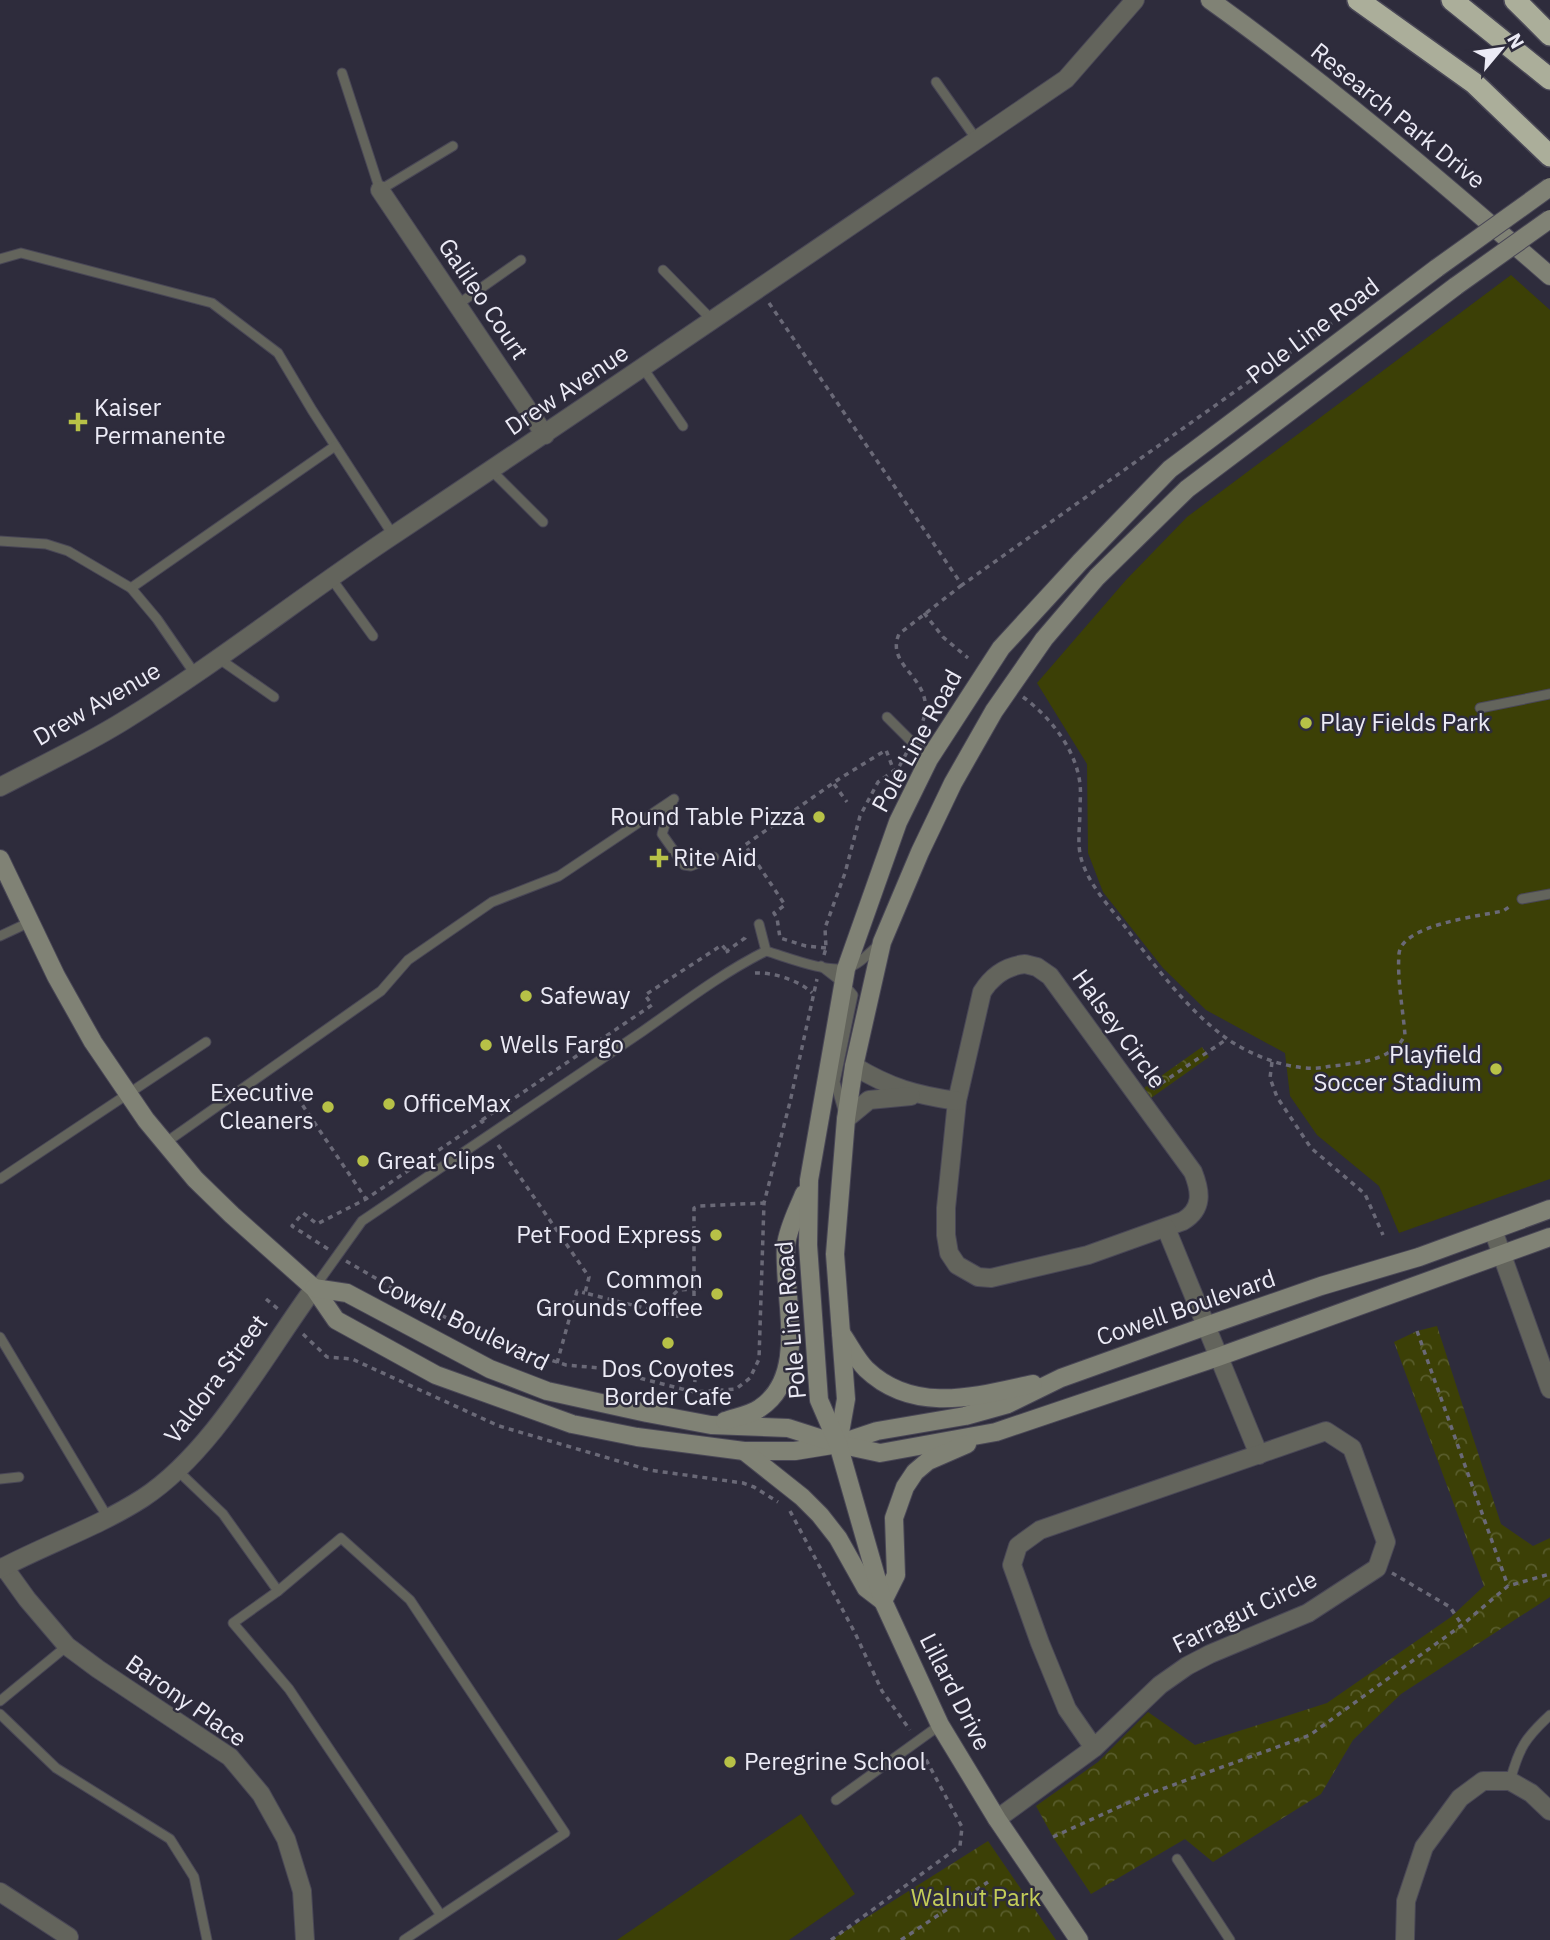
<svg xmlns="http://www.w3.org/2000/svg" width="1550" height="1940" viewBox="0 0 1550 1940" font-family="'IBM Plex Sans',sans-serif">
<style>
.park{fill:url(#park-crowns)}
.garden{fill:#3c4006}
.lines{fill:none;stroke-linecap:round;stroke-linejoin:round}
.lane-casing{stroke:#494756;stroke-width:11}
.street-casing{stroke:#494756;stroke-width:20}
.secondary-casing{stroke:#494756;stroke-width:20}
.highway-casing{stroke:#494756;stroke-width:24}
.path{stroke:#6a6977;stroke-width:3.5;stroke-dasharray:5 5;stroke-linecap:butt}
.lane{stroke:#63645c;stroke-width:9}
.street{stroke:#63645c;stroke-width:18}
.secondary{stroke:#808275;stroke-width:18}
.highway{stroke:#abae9a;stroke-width:21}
.secondary-bridge-casing{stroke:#494756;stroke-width:20;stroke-linecap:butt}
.secondary-bridge{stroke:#808275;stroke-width:18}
.poi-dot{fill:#b7c147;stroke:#2e2c3c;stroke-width:2.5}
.labels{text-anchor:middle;stroke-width:5;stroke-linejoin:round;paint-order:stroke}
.street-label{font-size:24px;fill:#ecebf6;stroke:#2e2c3c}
.poi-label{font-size:24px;fill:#ecebf6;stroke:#2e2c3c;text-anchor:start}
.park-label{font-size:24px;fill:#c4cd58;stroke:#2e2c3c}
</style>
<defs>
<pattern id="park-crowns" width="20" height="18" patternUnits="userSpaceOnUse" patternTransform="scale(1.75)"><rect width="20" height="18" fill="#3c4006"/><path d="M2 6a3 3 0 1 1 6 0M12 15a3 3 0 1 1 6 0" fill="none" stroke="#585c2b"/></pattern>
</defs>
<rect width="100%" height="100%" fill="#2e2c3c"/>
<g class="park">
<path d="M1202,1047L1209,1057L1151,1098L1144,1088Z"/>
<path d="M1437,1326L1501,1524L1533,1546L1550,1538V1597L1401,1694L1353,1740L1321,1794L1213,1862L1185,1839L1091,1894L1053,1837L1036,1806L1098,1762L1148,1712L1195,1745L1327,1703L1451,1617L1484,1586L1394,1342L1417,1331Z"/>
<path d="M988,1841L1056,1940H831Z"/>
</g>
<g class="garden">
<path d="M1511,275L1550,310V1179L1399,1233L1379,1186L1317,1135L1290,1096L1285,1053L1206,1010L1163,968L1103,892L1088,853L1087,764L1037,683L1126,580L1187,517Z"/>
<path d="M801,1814L855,1894L789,1940H617Z"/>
</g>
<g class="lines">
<defs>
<g id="lane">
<path d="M342,73L380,190L453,146"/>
<path d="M936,82L977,140"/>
<path d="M0,259L21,253L212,303L278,353L312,410L393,535"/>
<path d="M663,270L712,320"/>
<path d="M457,305L521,260"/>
<path d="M643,368L683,426"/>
<path d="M492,471L543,522"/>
<path d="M0,541L46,544L68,551L131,588L335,446"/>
<path d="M331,578L373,636"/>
<path d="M131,588L157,619L195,674"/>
<path d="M218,658L274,697"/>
<path d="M1480,708L1550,694"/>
<path d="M887,717L929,759"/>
<path d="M673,800L662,834L684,865L691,866L714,857"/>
<path d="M1522,899L1550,894"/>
<path d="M759,924L766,951C787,957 826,973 847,968C859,965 869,953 878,945"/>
<path d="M0,936L30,922"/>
<path d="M821,966L843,983L853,995L835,1082L843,1110"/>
<path d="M165,1143L381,991L408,960L492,902L559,876L674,799"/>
<path d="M0,1179L206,1042"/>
<path d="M314,1288L362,1221L643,1031C683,1003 722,973 766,951"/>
<path d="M0,1337L108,1518"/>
<path d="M177,1470L223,1514L278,1591"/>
<path d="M0,1479L19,1477"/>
<path d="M0,1701L67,1646"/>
<path d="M0,1714L56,1768L170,1839L194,1877L207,1940"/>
<path d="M1510,1781C1519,1748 1525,1738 1550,1715"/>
<path d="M836,1800L940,1725"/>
<path d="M1177,1859L1230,1940"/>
<path d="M404,1940L565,1833L410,1600L341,1538L278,1591L233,1623L289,1689L440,1914"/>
</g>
<g id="street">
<path d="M380,190L545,435"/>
<path d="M0,787C42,765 85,745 125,720C218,663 304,594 395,534C620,384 843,231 1066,79L1135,0"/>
<path d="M1025,964L1037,967L1050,976L1193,1172C1201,1192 1203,1209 1183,1221L1088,1255L991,1278L978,1277L957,1265L949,1253L946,1235V1208L957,1101L982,992C992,976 1006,966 1025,964Z"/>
<path d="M854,1066C890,1088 916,1095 957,1101"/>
<path d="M846,1119L869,1100L911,1096"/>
<path d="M1166,1228L1259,1455"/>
<path d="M1493,1230L1550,1389"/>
<path d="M4,1567L27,1599L67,1646L98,1669L230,1757L261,1794L286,1839L302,1891L305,1940"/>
<path d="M0,1569C47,1544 98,1527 143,1498C213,1452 264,1356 314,1288"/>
<path d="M997,1819L1094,1748L1160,1685L1187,1666L1210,1654L1308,1613L1377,1568L1386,1542L1352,1448L1326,1431L1040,1530L1018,1546L1012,1565L1040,1643L1067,1709L1094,1748"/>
<path d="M0,1892L69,1937"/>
<path d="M1405,1940L1406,1901L1424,1847L1460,1798L1483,1781H1510L1531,1793L1550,1811"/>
</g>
<g id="secondary">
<path d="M1210,0C1329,85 1440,180 1550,276"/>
<path d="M0,859L56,976L93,1042L146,1120L195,1179L232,1215L314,1288L336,1320L436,1375L572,1424L637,1437L744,1451H795L838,1444L877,1431L965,1416L1008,1404L1061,1378L1206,1326L1321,1286L1419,1257L1550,1209"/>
<path d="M314,1288L347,1293L490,1369L547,1391L647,1413L711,1425L788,1428L838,1444L880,1453L996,1432L1218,1357L1550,1237"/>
<path d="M841,1333C849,1344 856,1359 866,1369C914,1415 977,1396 1033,1384"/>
<path d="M725,1421C736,1417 750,1415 760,1408C810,1375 782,1295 786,1245C788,1228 798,1209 804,1194"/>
<path d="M838,1444L846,1399L835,1254L846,1119L854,1066L882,942L920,852L953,783L994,711L1044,639L1097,577L1187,489L1456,286"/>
<path d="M744,1451L802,1497L820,1515L838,1538L866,1588L883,1601"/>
<path d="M883,1601L896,1575L894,1518L905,1487L915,1472L928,1461L967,1444"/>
<path d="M1079,1940L997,1819L940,1725L883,1601L838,1444L819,1400L808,1245L809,1180L846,969L898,822L929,759L1001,648L1080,562L1170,469L1437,268"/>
</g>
<g id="highway">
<path d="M1358,0L1474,83L1550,156"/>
<path d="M1452,0L1550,79"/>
<path d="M1515,0L1550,35"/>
</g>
</defs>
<use href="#lane" class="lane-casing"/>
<use href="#street" class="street-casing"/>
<use href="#secondary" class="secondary-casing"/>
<use href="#highway" class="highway-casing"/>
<g class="path">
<path d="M769,303L962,585L1333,322"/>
<path d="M924,613L943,637L968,658"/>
<path d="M1023,697C1050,717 1076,749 1080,784C1081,792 1080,802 1080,810C1080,825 1077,844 1081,858C1088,883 1107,904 1123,924C1153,963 1186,1009 1226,1038C1251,1056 1295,1073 1326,1067C1352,1063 1392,1063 1405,1035C1403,1010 1397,979 1399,954C1401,925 1479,916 1503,911L1512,905"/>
<path d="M919,730C945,680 883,670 899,634L962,585"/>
<path d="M834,784L847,802"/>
<path d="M826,948L806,946L780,938L777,918L774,913L785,905L745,845L839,779L886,750L894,771"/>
<path d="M728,953L727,951L745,938L747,933"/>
<path d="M824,955L826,948L825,928L845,873L860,816L878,782L899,767L907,752"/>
<path d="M755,973C772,972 799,980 812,993"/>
<path d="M1272,1062L1270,1078L1277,1097L1311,1148L1365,1194L1383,1235"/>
<path d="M1153,1089L1227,1039"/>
<path d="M297,1097L366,1199"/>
<path d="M482,1120L652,1005L645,995L722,945L727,951"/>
<path d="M498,1145L589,1277L585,1293L664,1313L667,1301L678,1290L694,1289V1208L699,1206L764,1203"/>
<path d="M328,1249L292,1226L303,1213L317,1224L366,1199L482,1121L484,1124"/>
<path d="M346,1261L432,1311L507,1346L566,1365L600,1368L694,1392L736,1389L750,1378L759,1359L764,1203L790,1102L817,979"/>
<path d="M266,1299L278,1309"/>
<path d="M694,1306V1289"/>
<path d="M664,1313L681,1317"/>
<path d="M1417,1331L1508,1586"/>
<path d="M303,1334L327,1357L352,1359L499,1426L649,1470L743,1483L754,1487L778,1502"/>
<path d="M557,1363L577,1291L585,1293"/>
<path d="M694,1392L695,1380"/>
<path d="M790,1511L855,1633L882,1691L910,1730"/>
<path d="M1392,1573L1450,1607L1462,1625"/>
<path d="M1053,1837L1143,1796L1310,1735L1462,1625L1508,1586L1550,1574"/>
<path d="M831,1940L960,1846L962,1827L922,1752"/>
<path d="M901,1940L988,1882"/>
</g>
<use href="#lane" class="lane"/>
<use href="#street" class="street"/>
<use href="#secondary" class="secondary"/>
<use href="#highway" class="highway"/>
<defs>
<g id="secondary-bridge">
<path d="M1437,268L1550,187"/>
<path d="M1456,286L1550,219"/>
</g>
</defs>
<use href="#secondary-bridge" class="secondary-bridge-casing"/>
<use href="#secondary-bridge" class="secondary-bridge"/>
</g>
<g class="poi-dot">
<path d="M74.5 411.5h7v7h7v7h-7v7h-7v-7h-7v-7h7z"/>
<circle cx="1306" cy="723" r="7"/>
<circle cx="819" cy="817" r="7"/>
<path d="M655.5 847.5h7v7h7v7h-7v7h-7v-7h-7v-7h7z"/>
<circle cx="526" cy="996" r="7"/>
<circle cx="486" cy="1045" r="7"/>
<circle cx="1496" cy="1069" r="7"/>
<circle cx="389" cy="1104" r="7"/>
<circle cx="328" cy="1107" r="7"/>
<circle cx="363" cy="1161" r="7"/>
<circle cx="716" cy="1235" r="7"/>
<circle cx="717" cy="1294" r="7"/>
<circle cx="668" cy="1343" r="7"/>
<circle cx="730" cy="1762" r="7"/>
</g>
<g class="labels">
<g class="street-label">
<text transform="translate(1398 116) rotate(39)" y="8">Research Park Drive</text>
<text transform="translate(483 299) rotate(56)" y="8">Galileo Court</text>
<text transform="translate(1313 331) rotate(-37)" y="8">Pole Line Road</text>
<text transform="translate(567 390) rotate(-34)" y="8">Drew Avenue</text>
<text transform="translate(97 704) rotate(-30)" y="8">Drew Avenue</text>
<text transform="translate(917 741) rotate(-61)" y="8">Pole Line Road</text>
<text transform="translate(1119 1029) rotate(54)" y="8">Halsey Circle</text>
<text transform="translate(1186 1308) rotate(-19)" y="8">Cowell Boulevard</text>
<text transform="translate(791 1320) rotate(-95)" y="8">Pole Line Road</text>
<text transform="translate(463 1323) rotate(26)" y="8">Cowell Boulevard</text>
<text transform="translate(216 1379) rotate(-53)" y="8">Valdora Street</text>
<text transform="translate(1245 1612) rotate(-26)" y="8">Farragut Circle</text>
<text transform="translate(955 1692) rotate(63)" y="8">Lillard Drive</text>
<text transform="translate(186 1701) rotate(35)" y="8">Barony Place</text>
</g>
<g class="poi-label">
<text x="94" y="416">Kaiser<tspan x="94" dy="28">Permanente</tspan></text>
<text x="1320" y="731">Play Fields Park</text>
<text x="805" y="825" text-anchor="end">Round Table Pizza</text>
<text x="673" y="866">Rite Aid</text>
<text x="540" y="1004">Safeway</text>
<text x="500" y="1053">Wells Fargo</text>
<text x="1482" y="1063" text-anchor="end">Playfield<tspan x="1482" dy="28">Soccer Stadium</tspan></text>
<text x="314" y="1101" text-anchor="end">Executive<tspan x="314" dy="28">Cleaners</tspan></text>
<text x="403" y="1112">OfficeMax</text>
<text x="377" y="1169">Great Clips</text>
<text x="702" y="1243" text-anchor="end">Pet Food Express</text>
<text x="703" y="1288" text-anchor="end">Common<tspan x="703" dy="28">Grounds Coffee</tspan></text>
<text x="668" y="1377" text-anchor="middle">Dos Coyotes<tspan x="668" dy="28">Border Cafe</tspan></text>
<text x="744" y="1770">Peregrine School</text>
</g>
<g class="park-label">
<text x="976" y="1906">Walnut Park</text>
</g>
</g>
<g transform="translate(1501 49) rotate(61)" stroke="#2e2c3c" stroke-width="5" paint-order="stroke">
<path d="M0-5L12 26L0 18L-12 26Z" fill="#ecebf6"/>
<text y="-10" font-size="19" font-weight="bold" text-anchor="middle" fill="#ecebf6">N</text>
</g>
</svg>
